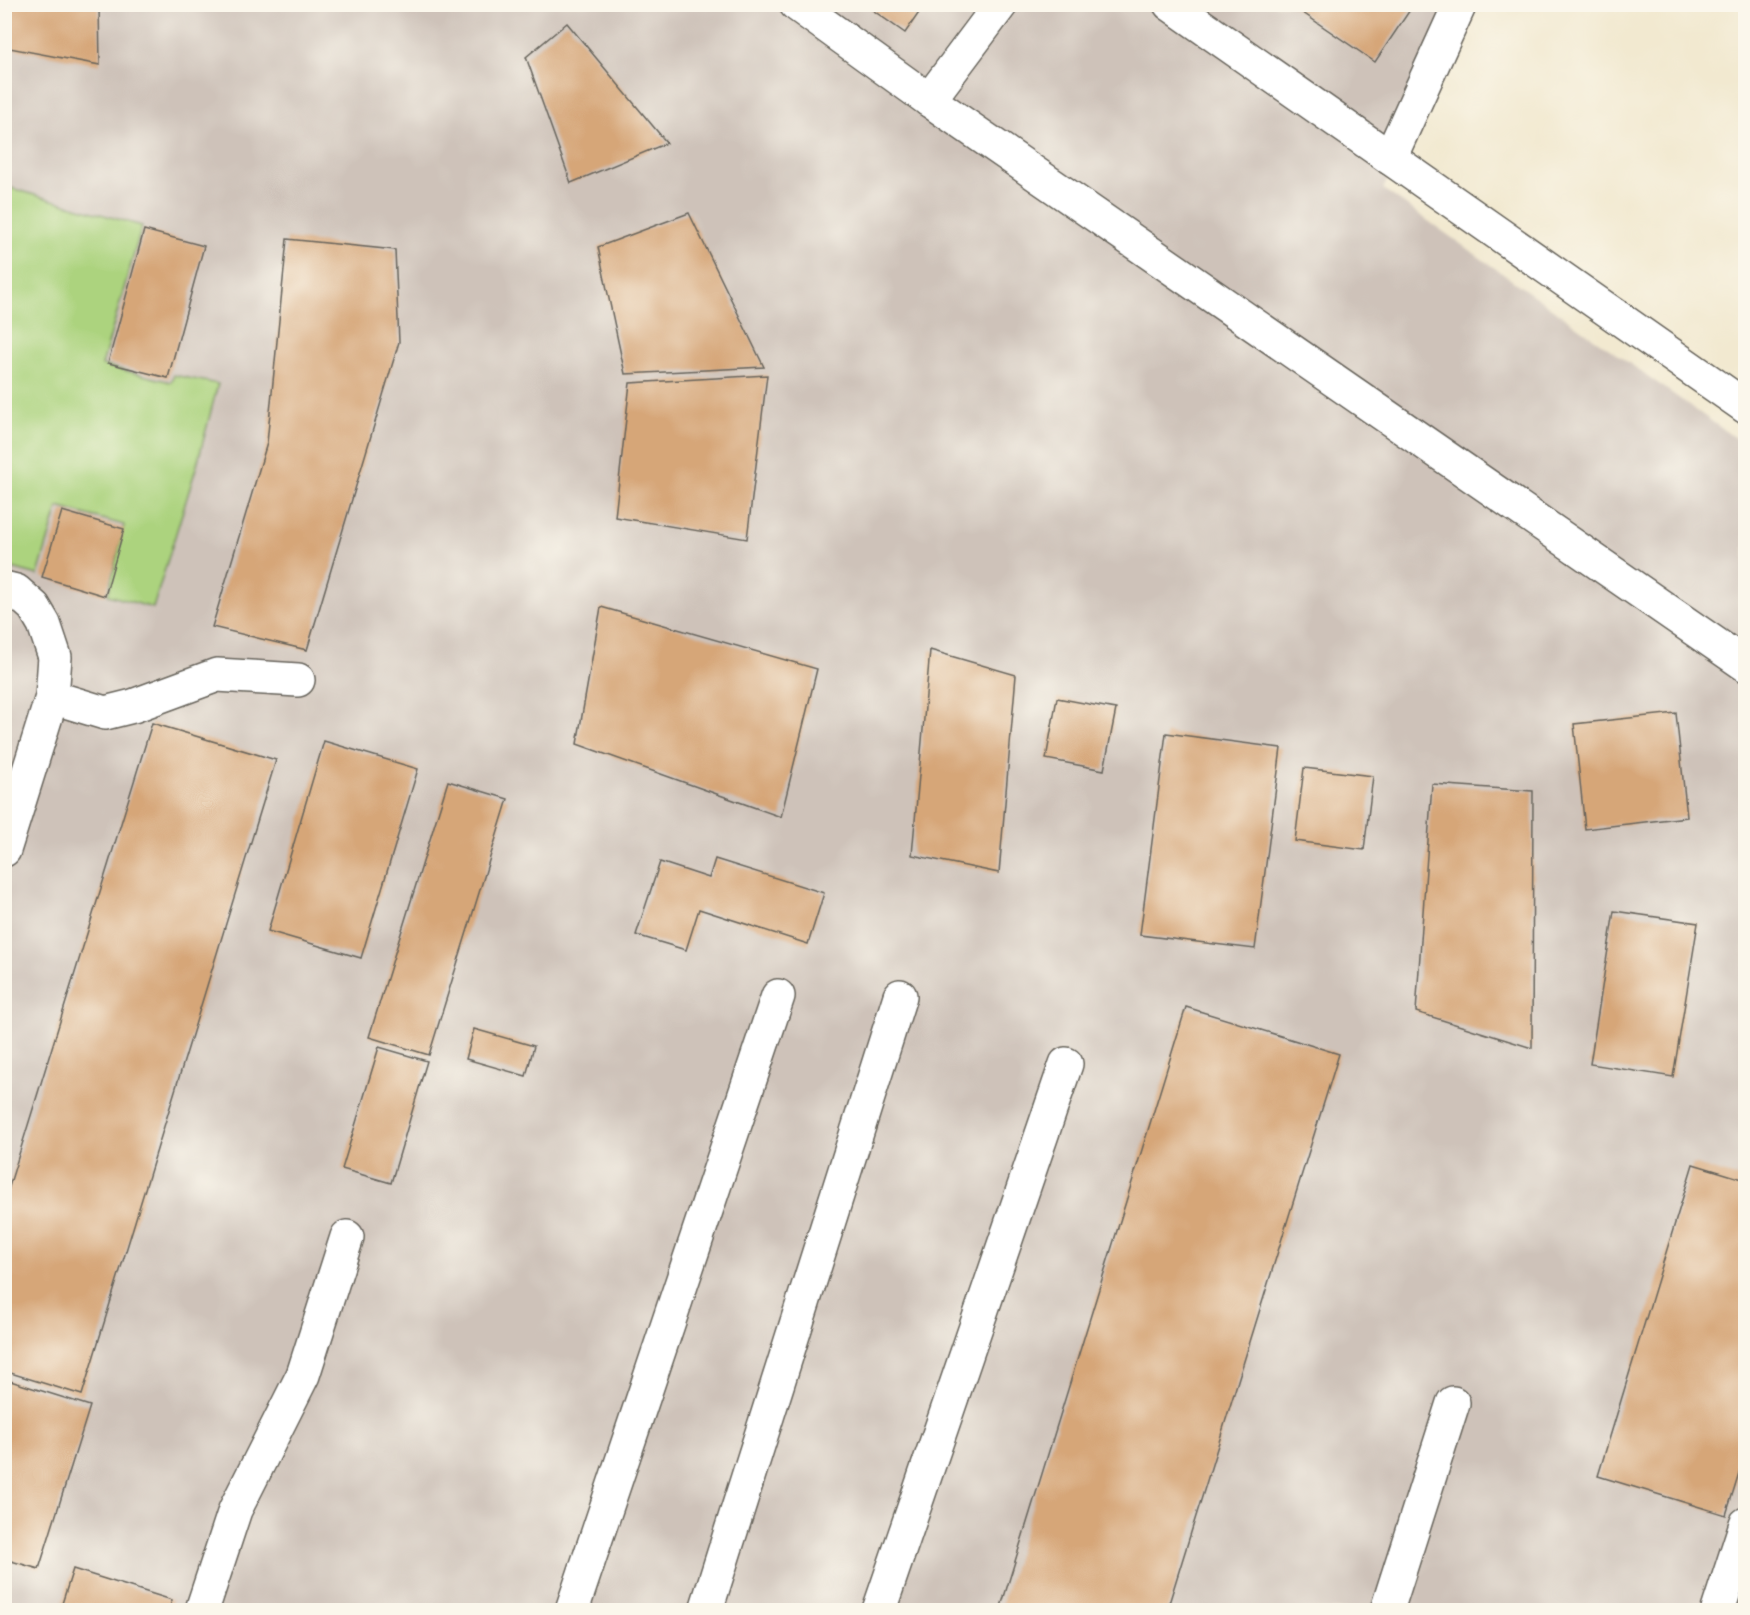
<svg xmlns="http://www.w3.org/2000/svg" width="1750" height="1615" viewBox="0 0 1750 1615" font-family="'Sorts Mill Goudy',serif">
<style>
.industrial{fill:#cec2b9}
.green{fill:#acd37e;stroke:#64784d;stroke-width:1.5}
.building{fill:#d6a678}
.lines{fill:none;stroke-linecap:round;stroke-linejoin:round}
.minor-casing{stroke:#67645b;stroke-width:36}
.minor{stroke:#fff;stroke-width:33}
</style>
<rect width="100%" height="100%" fill="#fbf7ec"/>
<filter id="ink" filterUnits="userSpaceOnUse"><feTurbulence type="fractalNoise" baseFrequency=".0167" numOctaves="2"/><feDisplacementMap in="SourceGraphic" scale="12" xChannelSelector="R" yChannelSelector="G"/><feConvolveMatrix kernelMatrix="1 2 1 2 8 2 1 2 1" color-interpolation-filters="sRGB"/></filter>
<filter id="wash" filterUnits="userSpaceOnUse"><feTurbulence type="fractalNoise" baseFrequency=".008" numOctaves="4" result="noise"/><feDisplacementMap in="SourceGraphic" scale="24" xChannelSelector="R" yChannelSelector="G"/><feGaussianBlur stdDeviation="1.35" result="paint"/><feColorMatrix in="noise" values="0 0 0 0 0 0 0 0 0 0 0 0 0 0 0 0 0 1.4 0 .05"/><feComposite in="paint" operator="in"/></filter>
<g filter="url(#wash)">
<rect width="100%" height="100%" fill="#f2e9d0"/>
<path class="industrial" d="M5,5H1472L1383,189L1745,445V1610H5Z"/>
<path class="green" d="M4,186L142,226L102,365L171,382L174,375L218,384L197,465L153,608L108,595L124,525L58,507L38,575L5,566Z"/>
<g id="blocks">
<g class="building">
<path d="M4,4H99L100,65L4,47Z"/>
<path d="M864,4H925L905,33Z"/>
<path d="M1290,4H1414L1375,62Z"/>
<path d="M567,23L667,143L571,183L526,57Z"/>
<path d="M689,213L764,367L625,374L598,247Z"/>
<path d="M144,230L204,246L168,378L108,363Z"/>
<path d="M287,239L395,250L399,342L307,650L212,627L267,443Z"/>
<path d="M767,375L747,539L615,517L630,383Z"/>
<path d="M62,511L124,529L105,596L42,577Z"/>
<path d="M601,607L817,669L781,817L577,744Z"/>
<path d="M930,650L1016,675L999,873L912,855Z"/>
<path d="M1057,698L1116,709L1104,770L1046,759Z"/>
<path d="M1676,713L1687,817L1585,829L1574,724Z"/>
<path d="M152,723L276,760L82,1395L4,1371V1203Z"/>
<path d="M1166,733L1281,748L1255,949L1140,935Z"/>
<path d="M324,741L418,769L361,958L268,931Z"/>
<path d="M1304,768L1373,776L1364,850L1295,841Z"/>
<path d="M448,781L508,799L429,1055L369,1037Z"/>
<path d="M1432,784L1533,791L1532,1048L1416,1012Z"/>
<path d="M715,859L824,893L808,944L699,909L686,950L636,935L660,862L709,878Z"/>
<path d="M1614,911L1698,923L1673,1077L1590,1064Z"/>
<path d="M1186,1007L1339,1054L1167,1610H1000Z"/>
<path d="M474,1029L534,1046L526,1076L466,1059Z"/>
<path d="M379,1047L427,1061L391,1183L342,1169Z"/>
<path d="M1693,1164L1746,1180V1450L1726,1515L1598,1476Z"/>
<path d="M4,1379L90,1406L39,1569L4,1559Z"/>
<path d="M73,1569L172,1600L169,1610H60Z"/>
</g>
</g>
</g>
<g filter="url(#ink)">
<use href="#blocks" fill-opacity="0" stroke="#67645b" stroke-width="1.5"/>
<g class="lines">
<defs>
<g id="minor">
<path d="M796,4L929,100"/>
<path d="M1001,4L929,100L1746,665"/>
<path d="M1170,4L1746,407"/>
<path d="M1390,158L1460,4"/>
<path d="M4,588L16,591L34,607L44,624L55,657L52,697L4,850"/>
<path d="M52,697L105,713L133,706L217,675L298,680"/>
<path d="M202,1610L235,1510L303,1375L347,1237"/>
<path d="M572,1610L778,996"/>
<path d="M706,1610L900,996"/>
<path d="M879,1610L1066,1064"/>
<path d="M1387,1610L1453,1403"/>
<path d="M1718,1610L1746,1524"/>
</g>
</defs>
<use href="#minor" class="minor-casing"/>
<use href="#minor" class="minor"/>
</g>
</g>
<rect width="1750" height="1615" fill="none" stroke="#fbf7ec" stroke-width="24"/>
</svg>
